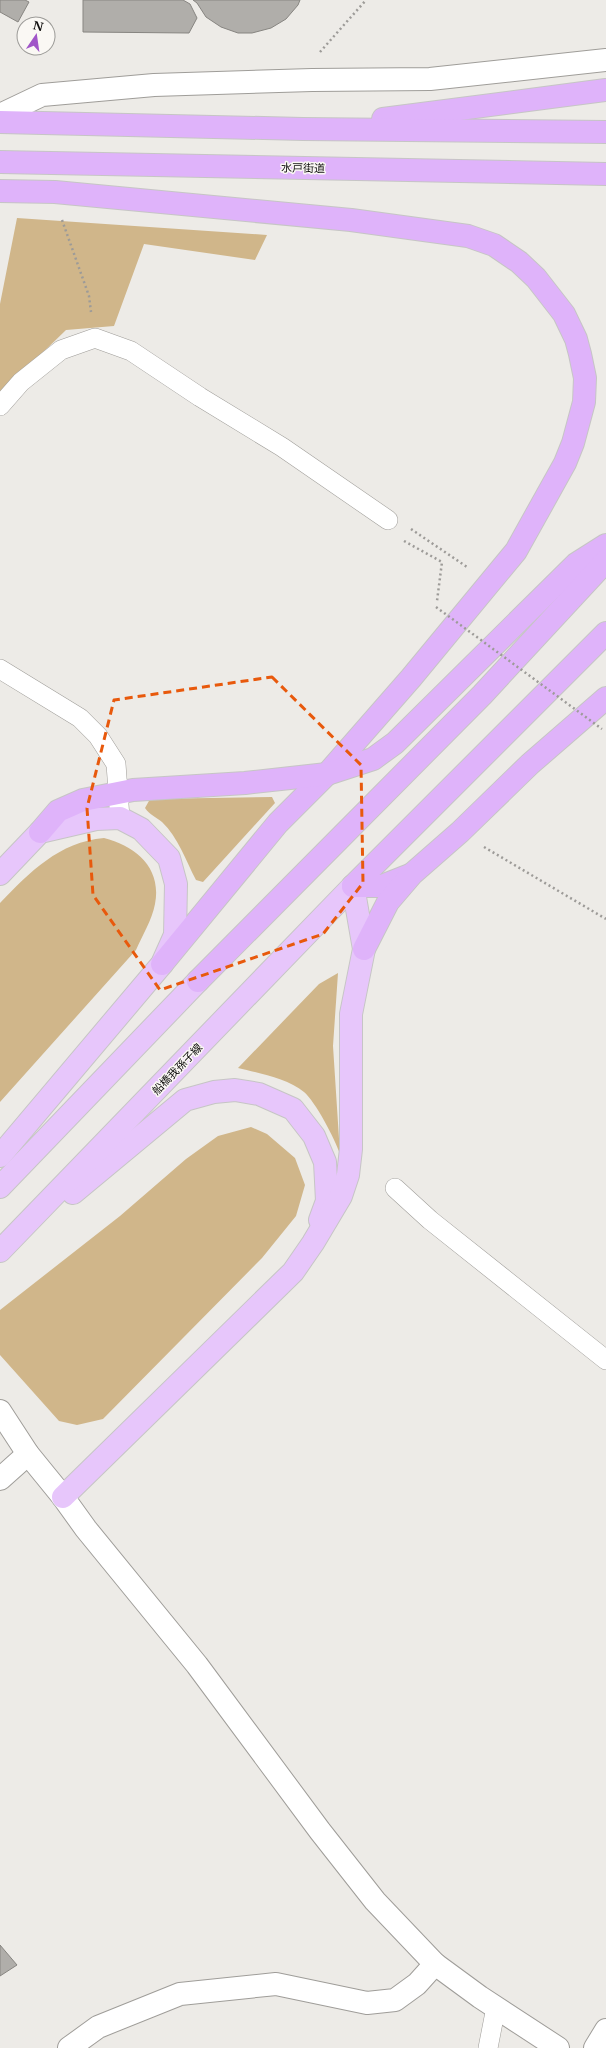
<svg xmlns="http://www.w3.org/2000/svg" width="606" height="2048" viewBox="0 0 606 2048" font-family="'Libre Baskerville','Noto Sans JP',serif">
<style>
.green{fill:#d0b68a}
.building{fill:#b0aeaa;stroke:#878581}
.lines{fill:none;stroke-linecap:round;stroke-linejoin:round}
.service-casing{stroke:#9f9d99;stroke-width:20}
.minor-casing{stroke:#9f9d99;stroke-width:24}
.tertiary-casing{stroke:#9f9d99;stroke-width:24}
.primary-casing{stroke:#c6c5c5;stroke-width:24}
.trunk-casing{stroke:#c6c5c5;stroke-width:24}
.path{stroke:#9d9b98;stroke-width:2.5;stroke-dasharray:2 3;stroke-linecap:butt}
.service{stroke:#fff;stroke-width:19}
.minor{stroke:#fff;stroke-width:22}
.tertiary{stroke:#fff;stroke-width:22}
.primary{stroke:#e7c6fb;stroke-width:22}
.trunk{stroke:#dfb3fa;stroke-width:22}
.path-bridge{stroke:#9d9b98;stroke-width:2.5;stroke-dasharray:2 3;stroke-linecap:butt}
.marked{fill:none;stroke:#e8590c;stroke-width:3;stroke-dasharray:8 5;stroke-linejoin:round}
.labels{text-anchor:middle;stroke-width:3;stroke-linejoin:round;paint-order:stroke}
.street-label{font-size:11px;fill:#100f0e;stroke:#faf8f4}
</style>
<rect width="100%" height="100%" fill="#edebe7"/>
<g class="green">
<path d="M17,218L267,235L255,260L144,244L114,326L66,330L0,394V304Z"/>
<path d="M272,797L275,803L203,882L196,880C186,861 178,837 162,822C156,817 150,815 145,808L150,799Z"/>
<path d="M104,838C136,846 162,868 155,904C152,920 142,936 136,950L0,1102V903C30,872 59,842 104,838Z"/>
<path d="M338,973L333,1046L340,1154C335,1139 315,1101 304,1092C287,1078 258,1073 238,1068L319,984Z"/>
<path d="M251,1127L267,1134L295,1158L305,1185L296,1216L262,1258L103,1419L77,1425L59,1421L0,1355V1310L120,1216L186,1159L218,1136Z"/>
</g>
<g class="building">
<path d="M0,0H25L29,2L18,22L0,12Z"/>
<path d="M83,0H183L190,4L197,18L189,33L83,32Z"/>
<path d="M193,0H300L298,5L286,19L271,28L252,33H238L221,27L206,17L197,3Z"/>
<path d="M0,1945L17,1965L0,1976Z"/>
</g>
<g class="lines">
<defs>
<g id="service">
<path d="M0,406L21,382L61,350L95,338L131,351L200,397L282,447L388,520"/>
<path d="M0,669L80,718L98,736L116,764L120,818"/>
<path d="M395,1188L430,1220L606,1360"/>
<path d="M488,2048L496,2007"/>
</g>
<g id="minor">
<path d="M0,115L42,95L154,85L312,80L430,79L606,60"/>
<path d="M0,1411L28,1454L63,1497"/>
<path d="M0,1479L28,1454"/>
<path d="M69,2048L98,2027L180,1994L276,1984L367,2003L395,2000L417,1984L435,1964"/>
<path d="M595,2048L606,2030"/>
</g>
<path id="tertiary" d="M63,1497L86,1529L197,1665L320,1831L375,1901L435,1964L480,1997L558,2048"/>
<g id="primary">
<path d="M0,874L40,832L96,819L120,818L141,829L169,858L176,884L175,935L162,964L0,1156"/>
<path d="M0,1187L198,981"/>
<path d="M73,1193L185,1100L214,1092L235,1090L259,1094L293,1109L314,1136L325,1162L327,1201L320,1220"/>
<path d="M0,1251L353,886"/>
<path d="M63,1497L293,1272L313,1243L341,1196L348,1175L351,1149V1014L364,949L353,886"/>
</g>
<g id="trunk">
<path d="M383,119L606,90"/>
<path d="M0,122L303,129L606,132"/>
<path d="M0,162L606,174"/>
<path d="M0,191L55,192L351,220L468,236L494,245L519,262L536,278L564,314L576,339L580,354L585,378L584,402L573,443L565,463L516,551L411,678L327,774L278,823L162,964"/>
<path d="M40,832L58,811L83,800L133,790L245,783L327,774L373,759L395,743L576,564L606,545"/>
<path d="M353,886L606,633"/>
<path d="M353,886H382L410,875"/>
<path d="M364,949L388,902L412,874L460,832L530,764L606,698"/>
<path d="M198,981L482,695L606,561"/>
</g>
</defs>
<use href="#service" class="service-casing"/>
<use href="#minor" class="minor-casing"/>
<use href="#tertiary" class="tertiary-casing"/>
<use href="#primary" class="primary-casing"/>
<use href="#trunk" class="trunk-casing"/>
<g class="path">
<path d="M320,52L366,0"/>
<path d="M62,220L89,296L91,312"/>
<path d="M411,529L467,567"/>
<path d="M404,541L442,562L437,601"/>
<path d="M484,847L606,919"/>
</g>
<use href="#service" class="service"/>
<use href="#minor" class="minor"/>
<use href="#tertiary" class="tertiary"/>
<use href="#primary" class="primary"/>
<use href="#trunk" class="trunk"/>
<path class="path-bridge" d="M436,607L602,729"/>
</g>
<path class="marked" d="M272,677L361,765L363,883L323,934L160,990L93,895L87,808L114,700Z"/>
<g class="labels">
<g class="street-label">
<text transform="translate(303 168) rotate(1)" y="4">水戸街道</text>
<text transform="translate(177 1069) rotate(-46)" y="4">船橋我孫子線</text>
</g>
</g>
<g transform="translate(36 36) rotate(13)"><circle r="19" fill="#faf8f4" stroke="#9c9b98"/>
<path d="M0-3L7 15L0 10L-7 15Z" fill="#a055c8"/>
<text y="-6" font-size="11" font-weight="bold" text-anchor="middle" fill="#100f0e">N</text>
</g>
</svg>
